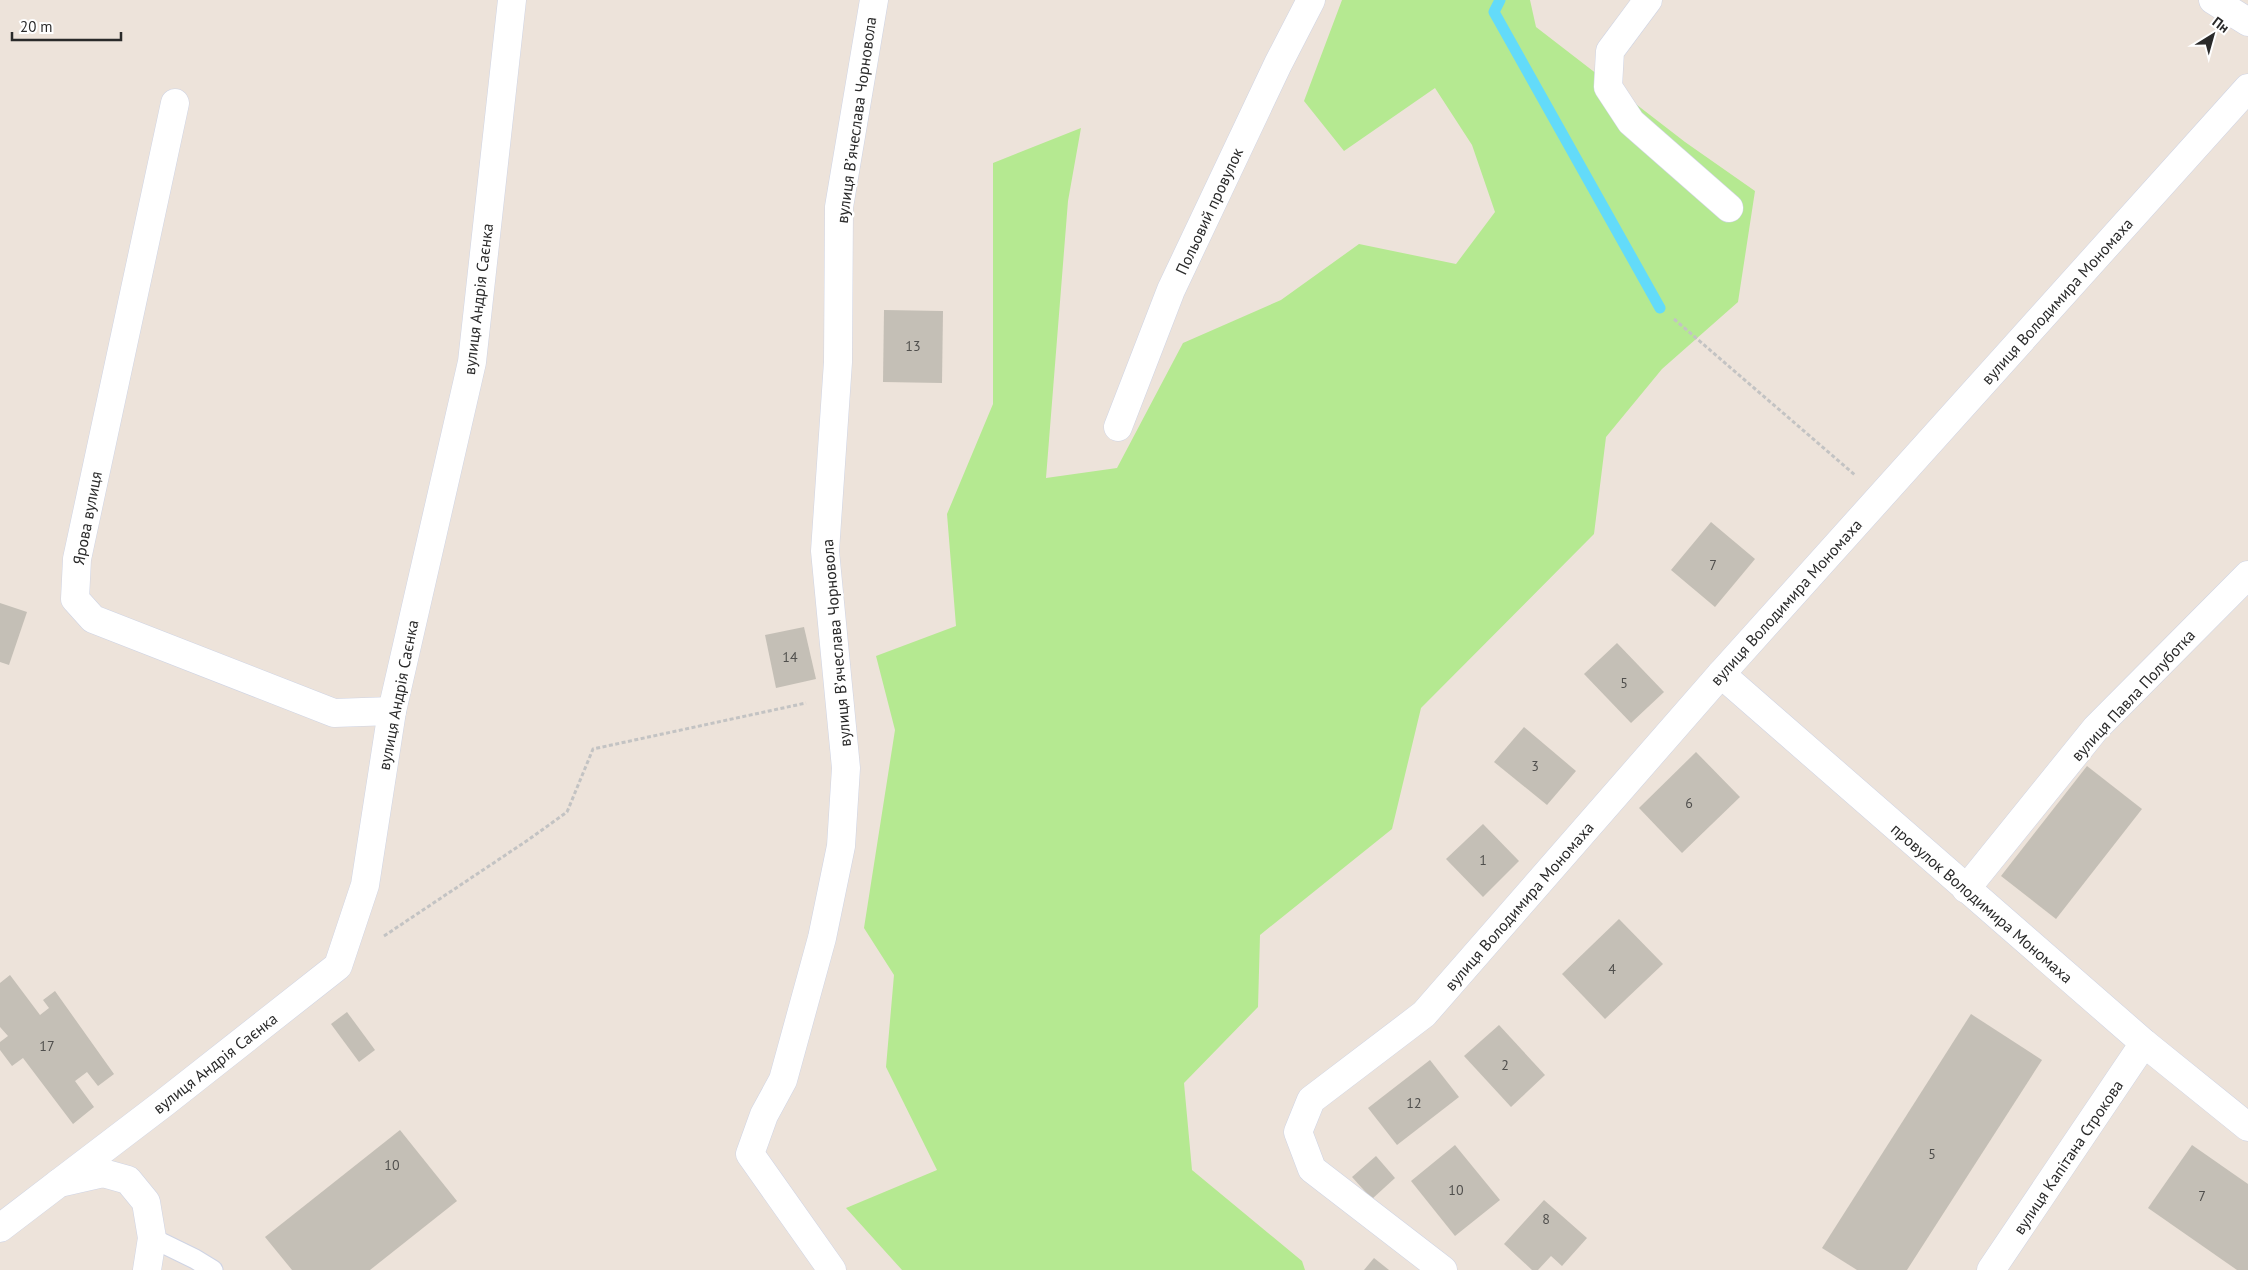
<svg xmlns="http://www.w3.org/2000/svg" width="2248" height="1270" viewBox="0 0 2248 1270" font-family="'PT Sans',sans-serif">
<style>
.green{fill:#b5e991}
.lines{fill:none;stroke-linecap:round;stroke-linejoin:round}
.stream{stroke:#63dbf9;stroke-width:11}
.building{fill:#c4bfb6}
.lane-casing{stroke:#cfd4e4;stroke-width:21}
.street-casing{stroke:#cfd4e4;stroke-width:29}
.secondary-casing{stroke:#cfd4e4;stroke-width:29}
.path{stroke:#c3c3c3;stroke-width:3;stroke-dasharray:4 2.5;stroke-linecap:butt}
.lane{stroke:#fff;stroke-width:19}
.street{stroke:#fff;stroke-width:28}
.secondary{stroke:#fff;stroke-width:28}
.labels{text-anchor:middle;stroke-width:5;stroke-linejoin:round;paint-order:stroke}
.number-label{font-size:14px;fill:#504f4d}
.street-label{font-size:16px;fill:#2a2a2a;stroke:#fff}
</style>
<rect width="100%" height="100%" fill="#ede3da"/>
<path class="green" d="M1342,0H1530L1536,27L1685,142L1755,191L1738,302L1662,369L1606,437L1594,534L1421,708L1392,829L1260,935L1258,1007L1184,1083L1192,1170L1302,1261L1305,1270H902L846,1208L937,1170L886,1067L894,975L864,928L895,730L876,656L956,626L947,514L993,404V163L1081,128L1068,201L1046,478L1117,468L1183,343L1281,300L1359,244L1456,264L1495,212L1472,145L1435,88L1344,151L1304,101Z"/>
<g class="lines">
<path class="stream" d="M1500,0L1494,12L1660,308"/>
</g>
<g class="building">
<path d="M884,310L943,311L942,383L883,382Z"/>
<path d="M1711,522L1755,559L1715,607L1671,570Z"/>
<path d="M0,603L27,612L9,665L0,662Z"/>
<path d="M804,627L816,679L776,688L765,635Z"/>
<path d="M1617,643L1664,692L1631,723L1584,674Z"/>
<path d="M1524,727L1576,771L1547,805L1494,762Z"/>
<path d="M1696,752L1740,797L1682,853L1639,808Z"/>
<path d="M2087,766L2142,809L2056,919L2001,876Z"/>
<path d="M1483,824L1519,861L1483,897L1446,859Z"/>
<path d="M1619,919L1663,964L1605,1019L1562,974Z"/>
<path d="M10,975L40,1015L49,1008L43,1000L55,991L114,1074L98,1086L87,1072L75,1081L94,1107L73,1124L23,1058L12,1066L0,1050V1042L8,1036L0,1027V983Z"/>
<path d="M347,1012L375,1050L359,1062L331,1024Z"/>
<path d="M1971,1014L2042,1060L1907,1270H1857L1822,1248Z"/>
<path d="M1499,1025L1545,1075L1511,1107L1464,1056Z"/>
<path d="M1430,1060L1459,1097L1397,1145L1368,1108Z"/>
<path d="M400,1130L457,1201L370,1270H292L265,1237Z"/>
<path d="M1455,1145L1500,1200L1455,1236L1411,1181Z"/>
<path d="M2192,1145L2248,1184V1270H2237L2148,1208Z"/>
<path d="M1376,1156L1395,1178L1372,1199L1352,1177Z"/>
<path d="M1544,1200L1587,1238L1562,1266L1551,1256L1538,1270H1532L1504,1244Z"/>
<path d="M1374,1258L1389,1270H1364Z"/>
</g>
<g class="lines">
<defs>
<path id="lane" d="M152,1238L195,1259L213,1270"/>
<g id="street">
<path d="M1648,0L1610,51L1608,87L1631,122L1729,208"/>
<path d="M2213,0L2248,22"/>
<path d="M175,103L77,559L75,599L93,619L334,713L392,711"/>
<path d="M1118,427L1171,290L1278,64L1311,0"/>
<path d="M1721,674L2144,1043L2248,1127"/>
<path d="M1966,889L2096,728L2248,575"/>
<path d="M59,1183L164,1103L338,966L365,885L392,711L472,362L512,0"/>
<path d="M832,1270L750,1154L764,1115L783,1080L822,938L841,846L846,768L825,551L838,362L839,207L874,0"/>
<path d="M1443,1270L1312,1169L1298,1132L1311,1100L1424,1014L1721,674L2248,88"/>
<path d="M1991,1270L2144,1043"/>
</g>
<path id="secondary" d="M0,1228L59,1183L103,1173L128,1180L146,1202L152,1238L147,1270"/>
</defs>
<use href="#lane" class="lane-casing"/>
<use href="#street" class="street-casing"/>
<use href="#secondary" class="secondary-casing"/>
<g class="path">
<path d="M1674,319L1855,475"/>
<path d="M384,936L528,840L567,812L593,749L806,703"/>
</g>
<use href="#lane" class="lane"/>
<use href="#street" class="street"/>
<use href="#secondary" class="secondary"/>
</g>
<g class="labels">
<g class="number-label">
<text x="913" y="351">13</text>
<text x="1713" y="570">7</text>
<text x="790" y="662">14</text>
<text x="1624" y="688">5</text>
<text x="1535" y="771">3</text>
<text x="1689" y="808">6</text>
<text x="1483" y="865">1</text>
<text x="1612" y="974">4</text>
<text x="47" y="1051">17</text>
<text x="1505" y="1070">2</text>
<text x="1414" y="1108">12</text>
<text x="1932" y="1159">5</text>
<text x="392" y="1170">10</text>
<text x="1456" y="1195">10</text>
<text x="2202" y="1201">7</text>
<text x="1546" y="1224">8</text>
</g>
<g class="street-label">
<text transform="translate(856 120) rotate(-82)" y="6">вулиця Вʼячеслава Чорновола</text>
<text transform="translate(1209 211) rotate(-65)" y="6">Польовий провулок</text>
<text transform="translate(478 299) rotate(-83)" y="6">вулиця Андрія Саєнка</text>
<text transform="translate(2057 301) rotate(-48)" y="6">вулиця Володимира Мономаха</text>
<text transform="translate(87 518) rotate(-79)" y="6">Ярова вулиця</text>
<text transform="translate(1786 602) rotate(-48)" y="6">вулиця Володимира Мономаха</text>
<text transform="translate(836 643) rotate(-95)" y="6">вулиця Вʼячеслава Чорновола</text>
<text transform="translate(398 695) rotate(-79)" y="6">вулиця Андрія Саєнка</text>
<text transform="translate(2133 695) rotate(-47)" y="6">вулиця Павла Полуботка</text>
<text transform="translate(1982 903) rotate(41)" y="6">провулок Володимира Мономаха</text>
<text transform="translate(1519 906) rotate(-49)" y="6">вулиця Володимира Мономаха</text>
<text transform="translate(215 1063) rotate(-38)" y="6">вулиця Андрія Саєнка</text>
<text transform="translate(2068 1157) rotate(-56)" y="6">вулиця Капітана Строкова</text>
</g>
</g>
<g transform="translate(2213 35) rotate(37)" stroke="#ffffff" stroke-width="4" paint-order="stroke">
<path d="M0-4L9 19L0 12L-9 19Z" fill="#2a2a2a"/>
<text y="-8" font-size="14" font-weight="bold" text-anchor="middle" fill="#2a2a2a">Пн</text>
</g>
<path d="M12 32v8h109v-8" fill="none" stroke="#2a2a2a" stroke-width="2.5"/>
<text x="20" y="32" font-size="15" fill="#2a2a2a" stroke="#ffffff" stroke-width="4" paint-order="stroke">20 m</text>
</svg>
